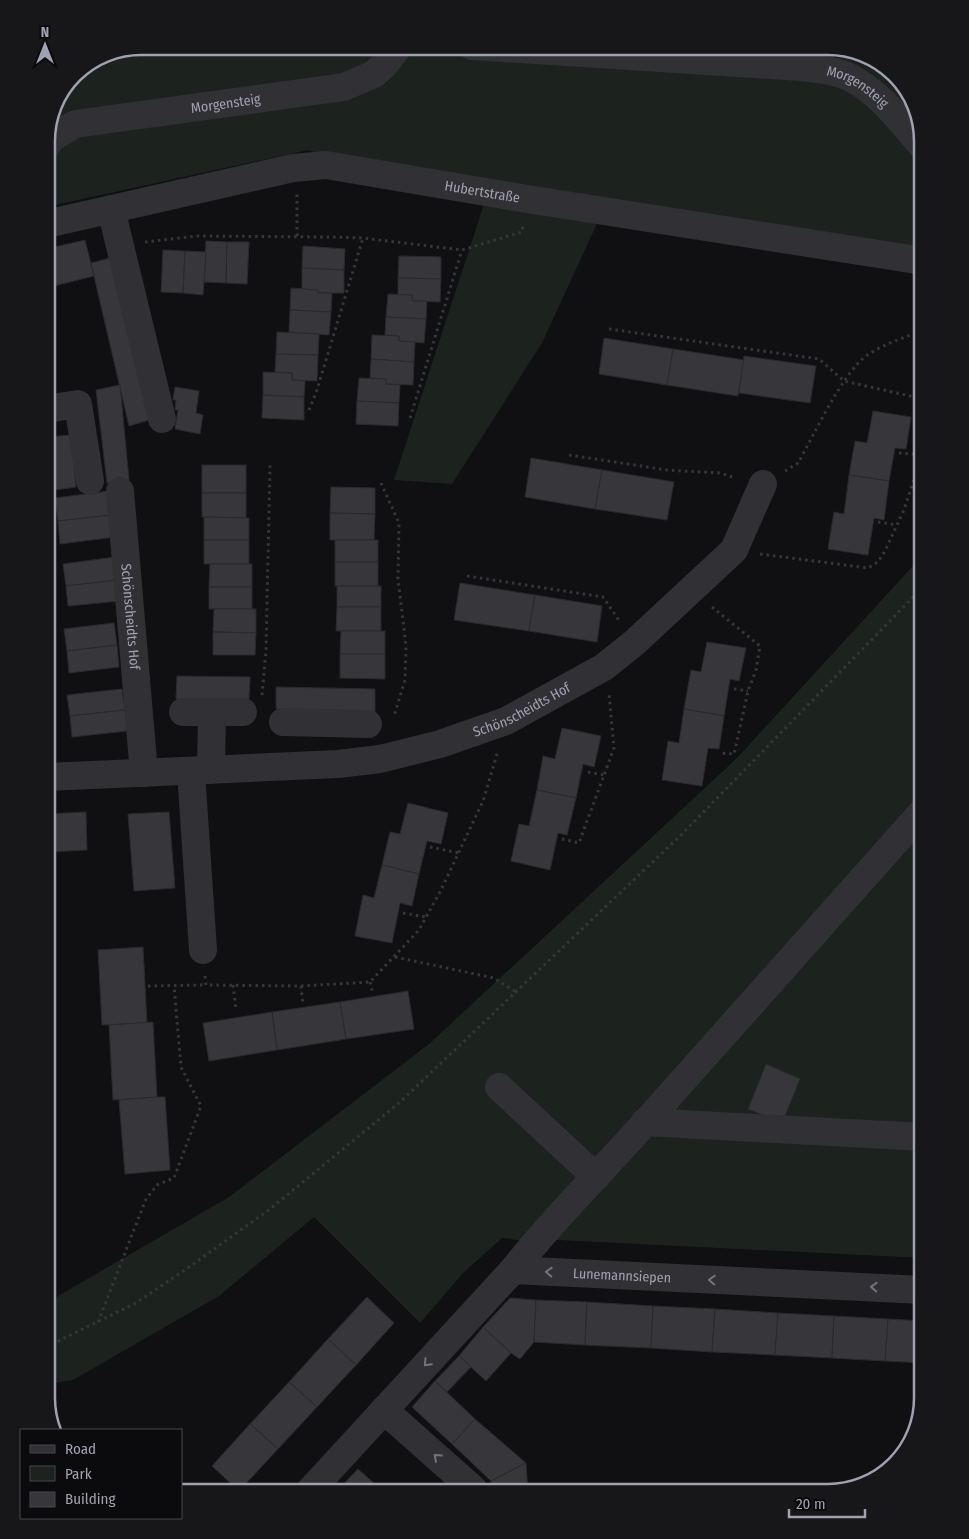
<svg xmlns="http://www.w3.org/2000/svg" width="969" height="1539" viewBox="0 0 969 1539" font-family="'Fira Sans Condensed',sans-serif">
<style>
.green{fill:#1c231e}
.building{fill:#37363b;stroke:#2a292d}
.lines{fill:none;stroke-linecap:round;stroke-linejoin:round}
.path{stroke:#36363c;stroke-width:3;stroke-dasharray:2.5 4;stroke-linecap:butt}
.minor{stroke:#313035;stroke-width:28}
.oneway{stroke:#74747f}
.labels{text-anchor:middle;stroke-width:4.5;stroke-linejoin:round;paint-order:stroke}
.street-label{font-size:14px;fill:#a0a1b1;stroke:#0b0a0c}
.rim{fill:none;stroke:#a0a1b1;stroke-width:2.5}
</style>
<rect width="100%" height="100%" fill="#100f11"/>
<g class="green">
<path d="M141,46H835L881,62L913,99L923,141L825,71L923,150V257L335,159L308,150L46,207V135L74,74L105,53Z"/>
<path d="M486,198L601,215L542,343L452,484L394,480Z"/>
<path d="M923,555V1258L538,1239L524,1241L502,1238L464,1272L420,1323L314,1217L219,1296L73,1380L46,1384V1303L229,1197L429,1044L736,759Z"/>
</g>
<g class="building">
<path d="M85,240L94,276L46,288V249Z"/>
<path d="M206,241L227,242L226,283L204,282Z"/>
<path d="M227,242H249L247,284L226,283Z"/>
<path d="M303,246L345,249L344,270L302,268Z"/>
<path d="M163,250L185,251L183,293L161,292Z"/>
<path d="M185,251L206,252L203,295L183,293Z"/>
<path d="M399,256L441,257V279L398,278Z"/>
<path d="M110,258L149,420L129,426L91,263Z"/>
<path d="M302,268L344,270V293H318V290L302,289Z"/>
<path d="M398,278L441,279L440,302L412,301V295H398Z"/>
<path d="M291,288L318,290V293H332L331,312L290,310Z"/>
<path d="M388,294L412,295V301H427L426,319L386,317Z"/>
<path d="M290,310L331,312L329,335L289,332Z"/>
<path d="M386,317L426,319L424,343L399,341V336L385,335Z"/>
<path d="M277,332L319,334L318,355L276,354Z"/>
<path d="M372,335L399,336V341L415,342L414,362L371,359Z"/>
<path d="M604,338L673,349L667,385L599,374Z"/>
<path d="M673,349L744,360L738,396L667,385Z"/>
<path d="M276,354L318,355L317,381L292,380V373L275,372Z"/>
<path d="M744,356L816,366L810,403L739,393Z"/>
<path d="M371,359L414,362L413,385L386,384V379L370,378Z"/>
<path d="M263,372L292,373V380L305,381L304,397L263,395Z"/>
<path d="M359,378L386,379V384L400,385L399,403L357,401Z"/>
<path d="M120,385L129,480L107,483L96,390Z"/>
<path d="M175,387L199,391L196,413L203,415L200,434L175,429L178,410H175L176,400H173Z"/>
<path d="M263,395L304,397V420L262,418Z"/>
<path d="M357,401L399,403L398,426L356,424Z"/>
<path d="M873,411L911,417L906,449L895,448L889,481L849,475L855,441L867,443Z"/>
<path d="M71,435L76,487L54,490L48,437Z"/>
<path d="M531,458L602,470L595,509L525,497Z"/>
<rect x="202" y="465" width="44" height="28"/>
<path d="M602,470L674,482L667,520L595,509Z"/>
<path d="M849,475L889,481L884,520L874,518L868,555L828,549L834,512L844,514Z"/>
<path d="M331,487L375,488V514L330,513Z"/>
<path d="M109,491L112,515L58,521L55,498Z"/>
<path d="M202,493H246V518L202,517Z"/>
<path d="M330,513L375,514L374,540H330Z"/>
<path d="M112,515L115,537L60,544L58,521Z"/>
<path d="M204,517L249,518V540H204Z"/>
<rect x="204" y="540" width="45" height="24"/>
<rect x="335" y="540" width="43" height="22"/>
<path d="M115,557L118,580L66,586L63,564Z"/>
<rect x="335" y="562" width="43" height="24"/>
<path d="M210,564H252V587H209Z"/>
<path d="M118,580L120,601L68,606L66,586Z"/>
<path d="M460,583L535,595L529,631L454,620Z"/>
<rect x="337" y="586" width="44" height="21"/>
<rect x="209" y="587" width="43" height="22"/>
<path d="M535,595L602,606L597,642L529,631Z"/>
<path d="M337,607H381V631H336Z"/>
<path d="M214,609H256V633L213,632Z"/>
<path d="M114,623L117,645L67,651L64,629Z"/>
<path d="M341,631H385V654H340Z"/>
<path d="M213,632L256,633L255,655H213Z"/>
<path d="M707,642L746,648L739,681L730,679L724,716L684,709L691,670L701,672Z"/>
<path d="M117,645L119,667L69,673L67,651Z"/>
<path d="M340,654H385V679L340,678Z"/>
<path d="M177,676L250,677L249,699H176Z"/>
<path d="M276,687L375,689V712L276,709Z"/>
<path d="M122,689L125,710L70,716L67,695Z"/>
<path d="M684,709L724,716L719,749L708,748L702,786L662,780L668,741L679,743Z"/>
<path d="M125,710L127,731L72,737L70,716Z"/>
<path d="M562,728L601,736L594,767L583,764L576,798L537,790L543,756L555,759Z"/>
<path d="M537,790L576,798L567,835L558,833L550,870L511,861L519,824L529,826Z"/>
<path d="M408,803L448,813L441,844L427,841L419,874L382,865L390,832L400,834Z"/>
<path d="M86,812L87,850L46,852V814Z"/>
<path d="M169,812L175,888L134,891L128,814Z"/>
<path d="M382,865L419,874L412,906L400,903L392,943L355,936L363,895L374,898Z"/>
<path d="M143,947L147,1023L102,1025L98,950Z"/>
<path d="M408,991L414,1029L346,1039L340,1002Z"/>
<path d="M340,1002L346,1039L277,1050L272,1012Z"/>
<path d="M272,1012L277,1050L209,1061L203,1023Z"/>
<path d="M153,1022L157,1097L113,1100L109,1025Z"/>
<path d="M766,1064L800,1079L782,1123L748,1109Z"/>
<path d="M157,1097H165L170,1170L125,1174L119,1100Z"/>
<path d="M367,1297L394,1323L356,1365L328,1339Z"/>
<path d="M510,1298L536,1300L534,1342L520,1359L511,1353L483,1327Z"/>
<path d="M536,1300L587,1302L585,1345L534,1342Z"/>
<path d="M587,1302L653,1306L651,1348L585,1345Z"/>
<path d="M653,1306L715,1309L712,1352L651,1348Z"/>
<path d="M715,1309L778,1313L775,1355L712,1352Z"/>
<path d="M778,1313L834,1316L832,1358L775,1355Z"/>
<path d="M834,1316L888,1319L885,1361L832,1358Z"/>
<path d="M888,1319L923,1321V1363L885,1361Z"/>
<path d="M483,1327L511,1353L486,1381L459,1356Z"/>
<path d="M328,1339L356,1365L317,1407L289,1382Z"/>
<path d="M459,1356L471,1367L447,1392L435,1381Z"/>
<path d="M435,1381L475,1419L452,1444L412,1407Z"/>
<path d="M289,1382L317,1407L278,1449L250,1424Z"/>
<path d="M475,1419L526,1463L491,1481L452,1444Z"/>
<path d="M250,1424L278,1449L239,1491L212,1466Z"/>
<path d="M526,1463L528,1493H491V1481Z"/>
<path d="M358,1469L385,1493H335Z"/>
</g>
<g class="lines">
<g class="path">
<path d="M297,236V194"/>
<path d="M145,242L198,236L333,237L363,238L462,250L522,232L523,224"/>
<path d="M609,329L819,359L844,381L923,399"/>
<path d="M309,410L316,393L363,238"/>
<path d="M410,418L462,250"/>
<path d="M899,453L922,455"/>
<path d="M569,455L667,470L720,473L736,478"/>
<path d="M785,471L798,463C814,435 842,374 866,356C883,344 904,338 923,330"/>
<path d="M381,483L399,523L398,579L406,646L405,680L394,716"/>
<path d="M878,522L897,525"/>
<path d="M760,554L868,568L878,562L885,551L904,510L923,452"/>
<path d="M467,576L603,597L620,622"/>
<path d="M712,607L760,646L756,670L748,691L734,754L719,753"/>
<path d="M734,689L748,691"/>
<path d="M262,695L266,650L270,465"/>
<path d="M588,772L604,775"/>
<path d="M562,839L579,843L614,748L609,694"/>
<path d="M430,847L459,853"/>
<path d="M403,913L426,917"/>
<path d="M395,957L494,978L516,992"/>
<path d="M205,976L206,985L301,986L370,982L419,930L441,890L483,801L498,751"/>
<path d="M370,982L373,994"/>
<path d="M233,985L236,1009"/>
<path d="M148,986L206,985"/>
<path d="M301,986L303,1005"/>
<path d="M98,1322L146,1199L157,1185L174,1178L201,1106L181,1067L174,986"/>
<path d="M46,1347L136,1303L192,1265L270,1209L399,1103L681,835L923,587"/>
</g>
<g class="minor">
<path id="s1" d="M472,46L801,67C817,69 836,70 851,78C881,94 901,122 923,147"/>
<path id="s2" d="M46,146L52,138L75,124L344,87L374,74L384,65L399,46"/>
<path d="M111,209L162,419"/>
<path id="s3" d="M46,224L293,168L326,165L527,199L923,261"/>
<path d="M46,409L78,404L90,481"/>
<path id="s4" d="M120,491L144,773"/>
<path d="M183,712H243"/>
<path d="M283,722L368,724"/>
<path d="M211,770L212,712"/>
<path d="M191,772L203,950"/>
<path id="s5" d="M46,777L338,764L380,759L440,744L506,721L604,667L634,643L734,550L763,484"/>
<path d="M499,1087L596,1177"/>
<path d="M645,1122L923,1137"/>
<path d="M513,1270C554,1218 601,1172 645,1123C737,1019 830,915 923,811"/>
<path d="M384,1410L473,1489V1493"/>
<path id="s6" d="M308,1493L513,1270L923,1290"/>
</g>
</g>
<defs><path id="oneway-chevron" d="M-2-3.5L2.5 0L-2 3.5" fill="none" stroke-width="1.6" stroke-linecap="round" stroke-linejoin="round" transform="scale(1.25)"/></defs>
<g class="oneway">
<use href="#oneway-chevron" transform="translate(549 1272) rotate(-177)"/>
<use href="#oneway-chevron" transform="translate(712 1280) rotate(-177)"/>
<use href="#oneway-chevron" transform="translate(874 1287) rotate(-177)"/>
<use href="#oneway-chevron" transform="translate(427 1363) rotate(133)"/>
<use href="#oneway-chevron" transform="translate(437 1457) rotate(-138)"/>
</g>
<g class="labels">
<g class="street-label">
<text dy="5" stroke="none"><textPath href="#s1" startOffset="391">Morgensteig</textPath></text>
<text dy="5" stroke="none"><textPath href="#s2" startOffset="189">Morgensteig</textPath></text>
<text dy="5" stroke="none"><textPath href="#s3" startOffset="445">Hubertstraße</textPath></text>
<text dy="5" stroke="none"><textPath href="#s4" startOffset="126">Schönscheidts Hof</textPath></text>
<text dy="5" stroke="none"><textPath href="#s5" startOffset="485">Schönscheidts Hof</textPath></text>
<text dy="5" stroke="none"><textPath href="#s6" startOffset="412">Lunemannsiepen</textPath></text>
</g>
</g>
<path d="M0 0H969V1539H0ZM141 55H828A86 86 0 0 1 914 141V1398A86 86 0 0 1 828 1484H141A86 86 0 0 1 55 1398V141A86 86 0 0 1 141 55Z" fill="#171619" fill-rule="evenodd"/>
<path class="rim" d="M141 55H828A86 86 0 0 1 914 141V1398A86 86 0 0 1 828 1484H141A86 86 0 0 1 55 1398V141A86 86 0 0 1 141 55Z"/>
<rect x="20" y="1429" width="162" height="90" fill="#0b0a0c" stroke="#47464e"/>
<rect x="30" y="1445" width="25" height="8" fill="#313035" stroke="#47464e"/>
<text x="65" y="1454" font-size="15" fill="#a0a1b1">Road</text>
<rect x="30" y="1466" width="25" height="15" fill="#1c231e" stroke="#47464e"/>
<text x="65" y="1479" font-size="15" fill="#a0a1b1">Park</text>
<rect x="30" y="1492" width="25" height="15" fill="#37363b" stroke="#47464e"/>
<text x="65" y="1504" font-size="15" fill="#a0a1b1">Building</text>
<g transform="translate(45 45)" stroke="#0b0a0c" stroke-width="4" paint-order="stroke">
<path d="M0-4L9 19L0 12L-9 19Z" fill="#a0a1b1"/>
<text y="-8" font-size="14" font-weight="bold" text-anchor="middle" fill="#a0a1b1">N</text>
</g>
<path d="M789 1509v8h76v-8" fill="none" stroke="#a0a1b1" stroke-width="2.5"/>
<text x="796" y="1509" font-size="15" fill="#a0a1b1" stroke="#0b0a0c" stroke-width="4" paint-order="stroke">20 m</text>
</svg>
